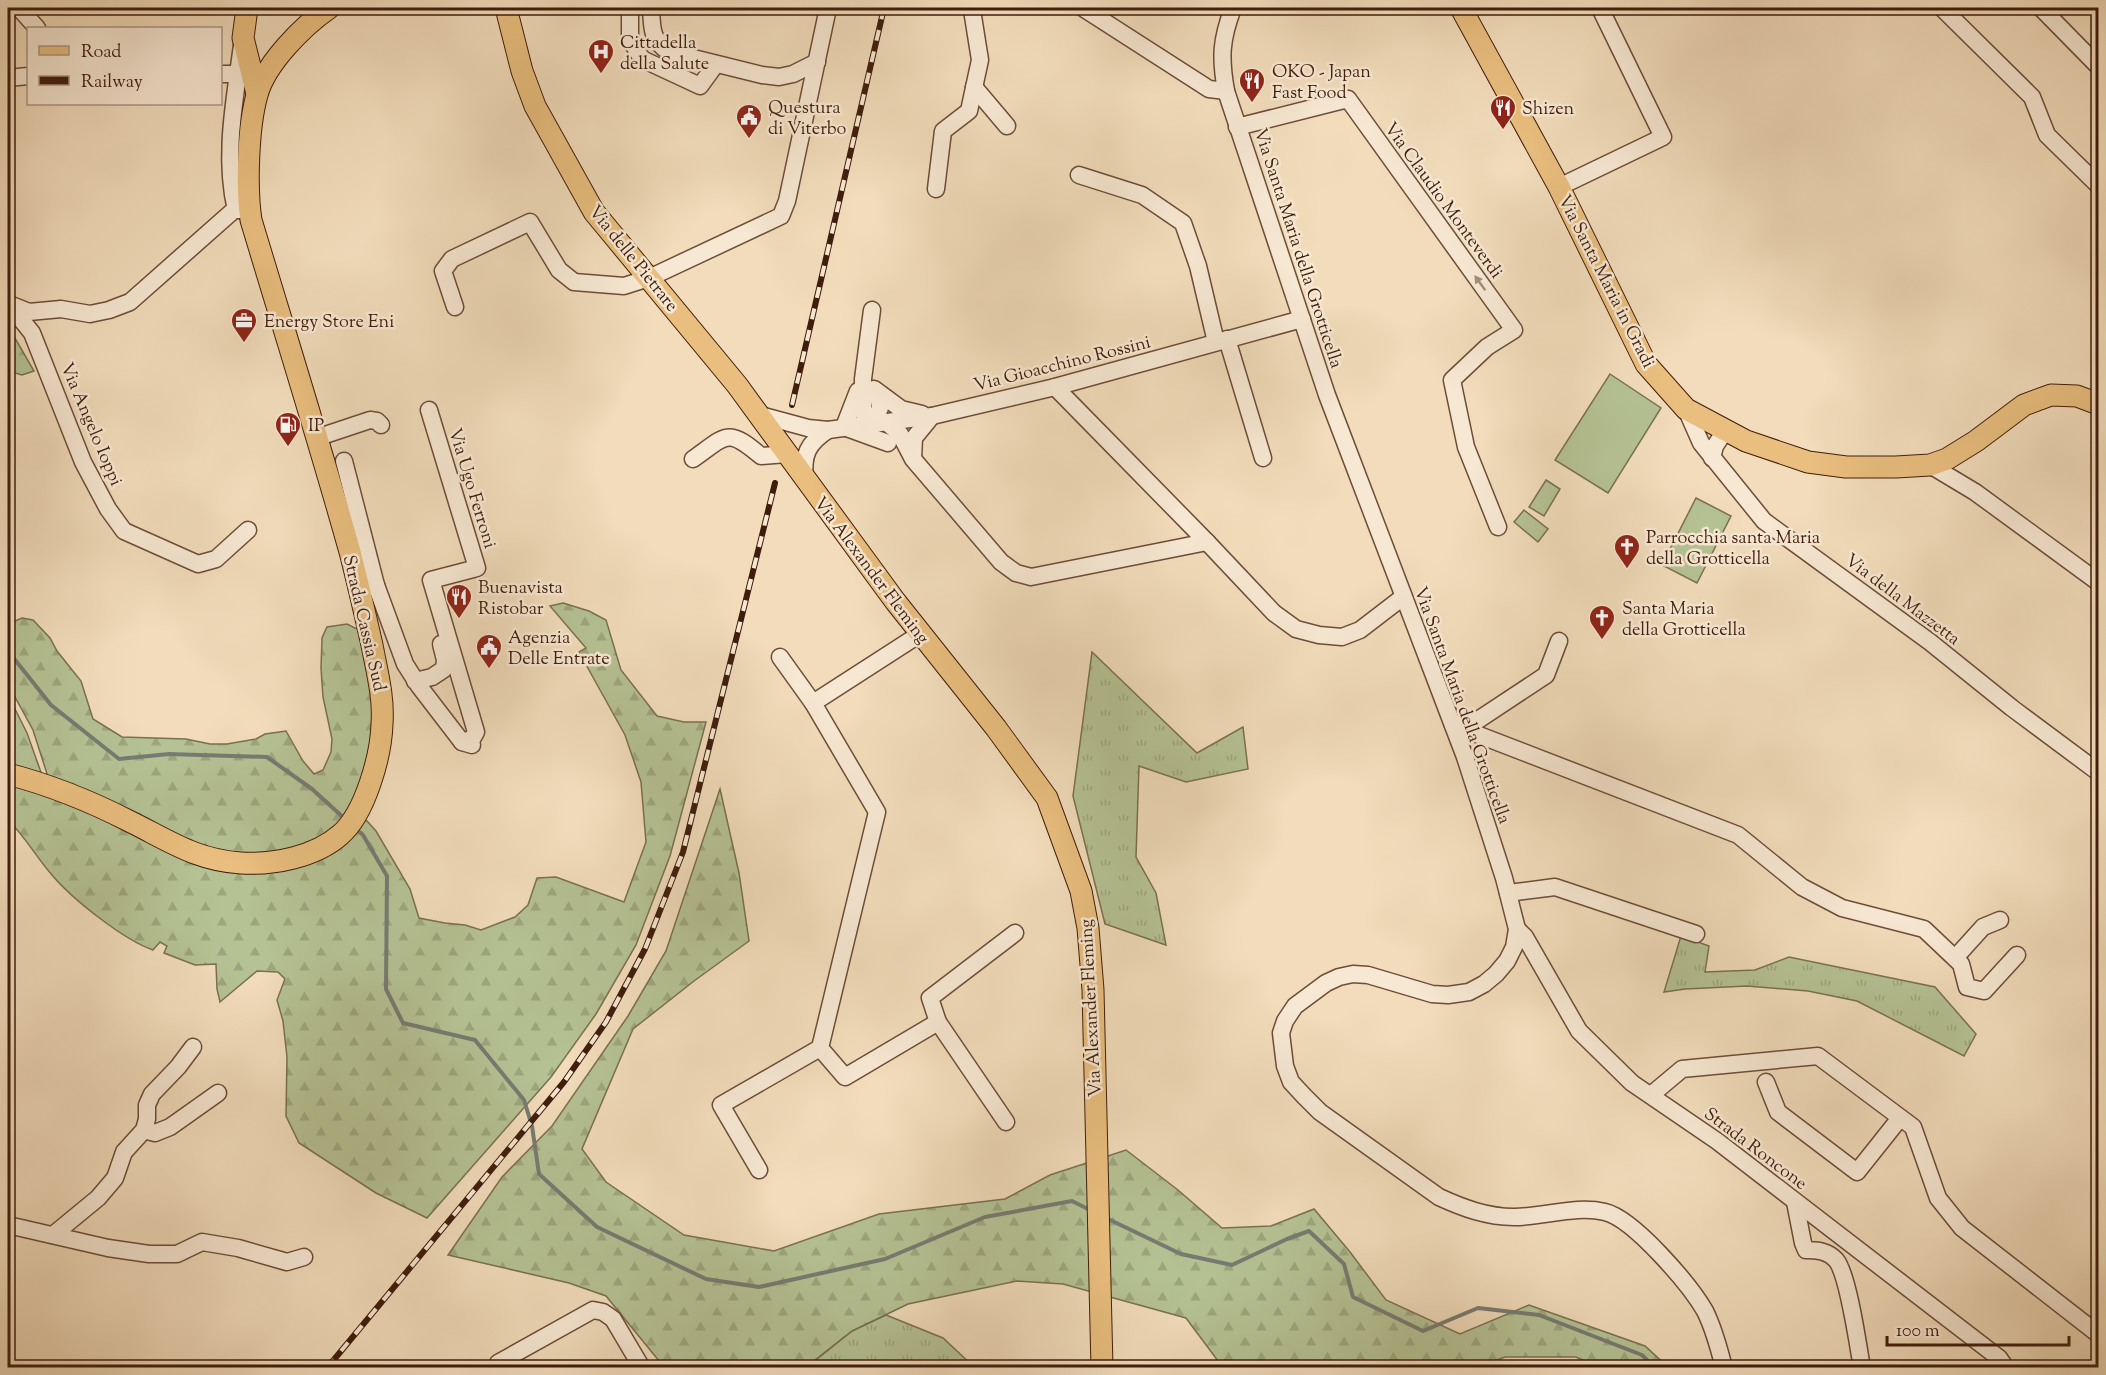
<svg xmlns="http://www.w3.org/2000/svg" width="2106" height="1375" viewBox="0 0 2106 1375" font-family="'Sorts Mill Goudy',serif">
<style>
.grass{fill:url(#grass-tufts);stroke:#7a7050;stroke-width:1.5}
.forest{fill:url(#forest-firs);stroke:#7a7050;stroke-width:1.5}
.pitch{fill:#b5c294;stroke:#7a7050;stroke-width:1.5}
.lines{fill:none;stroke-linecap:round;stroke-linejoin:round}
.stream{stroke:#777b72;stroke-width:4}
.minor-casing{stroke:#6c4d38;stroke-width:19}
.major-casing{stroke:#3f1d0c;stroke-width:23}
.minor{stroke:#f7e8d3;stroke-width:16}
.major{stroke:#e9be7e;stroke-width:21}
.rail-casing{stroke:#3f1d0c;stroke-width:6}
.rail{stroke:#f7e8d3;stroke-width:4;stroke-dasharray:11;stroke-linecap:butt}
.oneway{fill:#a48d79}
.labels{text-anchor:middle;stroke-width:5;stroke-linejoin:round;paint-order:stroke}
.poi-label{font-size:18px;fill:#3f1d0c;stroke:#f7e8d3;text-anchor:start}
.street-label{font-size:18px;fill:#3f1d0c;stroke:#f7e8d3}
</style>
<defs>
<pattern id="grass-tufts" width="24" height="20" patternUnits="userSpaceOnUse" patternTransform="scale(1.5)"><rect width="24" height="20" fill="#b5c294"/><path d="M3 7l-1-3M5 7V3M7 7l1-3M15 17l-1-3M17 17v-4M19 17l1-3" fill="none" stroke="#9da67e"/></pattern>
<pattern id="forest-firs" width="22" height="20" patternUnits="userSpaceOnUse" patternTransform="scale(1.5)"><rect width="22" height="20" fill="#b5c294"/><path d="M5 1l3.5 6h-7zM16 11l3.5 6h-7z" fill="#9da67e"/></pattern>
</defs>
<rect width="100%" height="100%" fill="#f2dcbb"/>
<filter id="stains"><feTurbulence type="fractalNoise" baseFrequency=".00333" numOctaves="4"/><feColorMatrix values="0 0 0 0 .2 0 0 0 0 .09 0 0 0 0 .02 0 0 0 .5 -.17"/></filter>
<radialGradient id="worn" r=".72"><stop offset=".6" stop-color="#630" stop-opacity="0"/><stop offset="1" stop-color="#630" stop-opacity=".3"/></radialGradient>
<g class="grass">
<path d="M1092,652L1197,753L1243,727L1248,769L1186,782L1139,766L1136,857L1156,893L1166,945L1105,924L1073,796Z"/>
<path d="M1681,936L1709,946L1705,972L1755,970L1789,957L1935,987L1976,1034L1964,1056L1857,1001L1808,991L1747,986L1685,989L1664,992Z"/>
<path d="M886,1315L943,1338L974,1367L806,1368L852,1331Z"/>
</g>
<g class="forest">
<path d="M8,326L34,371L22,375L8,371Z"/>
<path d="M563,603L589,611L606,620L621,670L657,716L684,722H706L670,856L636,945L596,1014L551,1077L427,1218L376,1193L299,1143L286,1116L287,1057L283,1021L277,1000L285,979L278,972L257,971L220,1002L217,989L216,964L195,965L164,953L167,946L160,942L153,950C124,940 72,899 52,875C36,857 25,836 8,820V782L45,792L241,871L363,820L367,821L376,831L410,889L419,918L445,923L465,925L481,930L515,917L528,905L537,878L556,877L624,902L646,842L641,782L625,735L579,652L586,648L550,606Z"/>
<path d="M22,618L33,620L50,638L57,651L81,681L93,719L122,737L186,739L210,744H227L256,739L265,734L286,731L303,761L314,774L323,770L331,752L332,739L323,697L321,668L322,638L327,627L347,624L359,630L373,695L372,745L360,784L348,811L340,822L320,838L283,852L214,855L49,780L33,730L8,684V624Z"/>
<path d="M8,695L27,733L43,778L8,769Z"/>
<path d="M720,789L739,873L749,941L694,981L633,1029L582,1149L606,1182L684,1235L774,1251L879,1214L1005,1199L1050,1175L1126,1150L1178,1190L1222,1228L1271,1226L1314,1209L1350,1252L1386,1300L1460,1334L1529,1305L1645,1346L1668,1367H1599L1576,1357H1505L1475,1368H1350L1338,1362L1221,1365L1186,1318L1063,1284L1017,1281L908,1304L852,1331L806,1367H664L606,1296L569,1283L448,1255L502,1177L552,1126L628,1016L666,951Z"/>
</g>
<g class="pitch">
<path d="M1610,374L1661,408L1608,493L1555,460Z"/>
<path d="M1546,480L1560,489L1544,516L1529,507Z"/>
<path d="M1696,498L1731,516L1697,583L1662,565Z"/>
<path d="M1524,510L1548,529L1538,542L1514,522Z"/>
</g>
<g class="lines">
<g class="stream">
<path d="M8,651L51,705L119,759L169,754L267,757L312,789L345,819"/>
<path d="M355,828L363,835L387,876L386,989L403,1023L475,1040L524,1100L532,1126L539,1174L597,1227L706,1279L759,1287L885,1259L985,1217L1072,1201L1092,1211"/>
<path d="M1106,1218L1181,1254L1232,1265L1287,1239L1309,1231L1344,1264L1353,1297L1423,1331L1478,1308L1539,1315L1642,1355L1655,1368"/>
</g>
<defs>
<g id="minor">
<path d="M19,8L37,28"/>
<path d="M630,8V39L642,59L700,86L716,64"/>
<path d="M651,8C652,28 651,40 669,52L762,75L779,77L793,74L817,62"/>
<path d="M1083,8L1209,89L1226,91"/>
<path d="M1233,8C1221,40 1220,57 1226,91L1327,395L1465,757L1504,878L1517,929L1514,947L1507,961L1496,974L1484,984L1469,992L1448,995L1432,994L1368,975L1353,974L1339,977L1326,983L1295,1006L1285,1021L1281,1033L1285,1066L1291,1082L1304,1096L1320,1112L1439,1197C1463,1208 1487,1217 1514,1217C1544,1217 1576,1205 1605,1212C1634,1219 1690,1285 1705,1311C1714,1329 1719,1348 1724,1368"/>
<path d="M1942,8L2032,97L2047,135L2098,185"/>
<path d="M2041,8L2098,66"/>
<path d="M220,74H238"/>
<path d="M8,78L28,76"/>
<path d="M974,87L1007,126"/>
<path d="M1237,127L1348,99L1514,330L1487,347L1452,380L1466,447L1498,527"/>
<path d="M1079,175L1142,195L1183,223L1198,266L1216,342"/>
<path d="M1559,187L1663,137L1600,8"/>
<path d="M936,189L943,131L969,111L980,60L972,10L974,8"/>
<path d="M236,210C223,156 235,99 242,45"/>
<path d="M8,303L32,333L83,462L108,509L124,531L198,564L216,559L248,530"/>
<path d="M9,304L29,312L61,309L90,314L109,310L130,302L234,210H249"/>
<path d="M455,307L443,271L452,259L530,222L559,270L574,282L624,286L649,278L781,216L787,201L828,8"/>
<path d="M872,310L863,379V413L872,425L880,408L878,394"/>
<path d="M1227,339L1263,458"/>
<path d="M1055,387L1207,542L1274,613L1296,629L1319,635L1342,637L1360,630L1403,597"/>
<path d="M874,389L901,409L922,414"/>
<path d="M858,391L844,427L888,443"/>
<path d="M1686,409L1701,443L1764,521L1930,642L2012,708L2098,772"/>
<path d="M429,410L477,568L431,580L476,732L472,739L462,742"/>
<path d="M760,415L808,428L828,430L932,416L1055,387L1302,319"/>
<path d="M886,422L900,434L913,459L1001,562L1016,573L1031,577L1207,542"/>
<path d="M316,438L370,420L377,421L381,425"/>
<path d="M913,458L914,438L932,416"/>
<path d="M1712,458L1715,446L1725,431"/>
<path d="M693,459C727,435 727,427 761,456L787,454"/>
<path d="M344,461L376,585"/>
<path d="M1930,465L1975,492L2098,582"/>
<path d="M805,479C802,455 808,443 828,430"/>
<path d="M359,589L376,585L405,664L419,686L462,742L472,745"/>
<path d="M920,634L813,703L877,812L820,1048L845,1077L938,1022"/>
<path d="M780,657L813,703"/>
<path d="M415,681L432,677L444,669L445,660L441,644"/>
<path d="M1453,725L1738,835L1802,887L1842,908L1924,929L1961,964L1967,987L1984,991L2017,955"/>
<path d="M1454,725L1478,720L1546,675L1559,641"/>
<path d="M1508,893L1555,887L1696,934"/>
<path d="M1517,929L1525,937L1579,1031L1632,1083L1717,1141L1999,1358L2006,1368"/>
<path d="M1955,958L1983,927L2000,920"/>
<path d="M1766,1082L1778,1112L1857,1172L1900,1118"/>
<path d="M1651,1095L1682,1069L1818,1056L1913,1127L1938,1198L1962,1228L2098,1334"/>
<path d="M1006,1122L938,1022L930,998L1015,933"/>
<path d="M144,1130L155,1133L170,1127L218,1093"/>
<path d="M759,1170L721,1105L820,1048"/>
<path d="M1795,1202L1803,1243L1806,1250C1817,1250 1828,1251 1836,1260C1848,1274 1858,1345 1862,1368"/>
<path d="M8,1225L108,1248L149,1254H177L202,1242L238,1248L287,1262L304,1257"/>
<path d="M53,1235L98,1198L115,1178L124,1152L144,1130L147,1119V1105L152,1094L178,1067L193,1047"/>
<path d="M498,1363L593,1310L603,1312L613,1319L642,1368"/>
</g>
<g id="major">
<path d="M247,8L243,38L257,94"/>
<path d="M506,8L522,71L535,106L594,212L737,385L895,601L996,728L1047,798L1081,891L1088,928L1093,990L1102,1368"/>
<path d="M1461,8L1559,187L1646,364L1686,409L1746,441L1808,462L1846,467H1896L1930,465L1947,459L1976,441L2024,405L2051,395L2077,396L2098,404"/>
<path d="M8,774C50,785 90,801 129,821C168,840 195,860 241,863C273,865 315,857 340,835C365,814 381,756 382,724C384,697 377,672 372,645C365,614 358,583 350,552C319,441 284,330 251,220C246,187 248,127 257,95C265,64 303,26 329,8"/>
</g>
</defs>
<use href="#minor" class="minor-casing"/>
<use href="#major" class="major-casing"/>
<use href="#minor" class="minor"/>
<use href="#major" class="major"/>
<defs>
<g id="rail">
<path d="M792,405L884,8"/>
<path d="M327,1368L564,1082L606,1022L645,949L683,852L775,483"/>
</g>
</defs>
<use href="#rail" class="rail-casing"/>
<use href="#rail" class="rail"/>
</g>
<defs><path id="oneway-solid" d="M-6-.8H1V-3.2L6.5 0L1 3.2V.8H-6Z" transform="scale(1.5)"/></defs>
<use class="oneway" href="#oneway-solid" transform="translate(1480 283) rotate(-126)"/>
<defs>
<symbol id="hospital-pin" viewBox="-11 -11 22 30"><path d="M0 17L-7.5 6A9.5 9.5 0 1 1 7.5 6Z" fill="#8f2418" stroke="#f7e8d3"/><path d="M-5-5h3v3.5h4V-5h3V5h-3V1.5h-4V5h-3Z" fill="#fff"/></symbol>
<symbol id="restaurant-pin" viewBox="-11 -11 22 30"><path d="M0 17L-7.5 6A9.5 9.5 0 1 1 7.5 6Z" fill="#8f2418" stroke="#f7e8d3"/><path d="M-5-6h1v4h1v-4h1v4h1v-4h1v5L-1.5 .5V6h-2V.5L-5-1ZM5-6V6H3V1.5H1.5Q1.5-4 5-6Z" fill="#fff"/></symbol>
<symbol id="civic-pin" viewBox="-11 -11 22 30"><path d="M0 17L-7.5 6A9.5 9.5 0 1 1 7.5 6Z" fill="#8f2418" stroke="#f7e8d3"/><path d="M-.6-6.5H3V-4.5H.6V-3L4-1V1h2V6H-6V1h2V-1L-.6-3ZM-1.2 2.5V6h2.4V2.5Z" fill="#fff"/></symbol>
<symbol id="office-pin" viewBox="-11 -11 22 30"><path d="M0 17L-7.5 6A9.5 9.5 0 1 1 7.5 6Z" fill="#8f2418" stroke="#f7e8d3"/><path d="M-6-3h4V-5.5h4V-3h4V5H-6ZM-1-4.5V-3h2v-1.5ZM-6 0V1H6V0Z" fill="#fff"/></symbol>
<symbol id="fuel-pin" viewBox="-11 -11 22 30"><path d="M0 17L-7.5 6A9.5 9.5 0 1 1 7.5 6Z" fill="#8f2418" stroke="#f7e8d3"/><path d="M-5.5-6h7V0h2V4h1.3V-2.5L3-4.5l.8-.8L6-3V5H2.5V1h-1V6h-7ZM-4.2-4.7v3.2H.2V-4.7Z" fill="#fff"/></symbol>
<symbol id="church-pin" viewBox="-11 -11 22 30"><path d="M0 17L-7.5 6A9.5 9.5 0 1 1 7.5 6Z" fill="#8f2418" stroke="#f7e8d3"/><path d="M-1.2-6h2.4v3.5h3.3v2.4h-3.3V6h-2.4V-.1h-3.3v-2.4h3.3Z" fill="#fff"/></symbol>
</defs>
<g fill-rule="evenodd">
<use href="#hospital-pin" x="586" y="37" width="30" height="40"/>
<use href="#restaurant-pin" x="1237" y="66" width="30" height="40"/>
<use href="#restaurant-pin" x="1488" y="93" width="30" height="40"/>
<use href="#civic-pin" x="734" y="102" width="30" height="40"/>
<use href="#office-pin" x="229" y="306" width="30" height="40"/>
<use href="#fuel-pin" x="273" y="410" width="30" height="40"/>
<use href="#church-pin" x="1612" y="532" width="30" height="40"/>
<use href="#restaurant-pin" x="444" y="582" width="30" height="40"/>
<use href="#church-pin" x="1587" y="603" width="30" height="40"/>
<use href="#civic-pin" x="474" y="632" width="30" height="40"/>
</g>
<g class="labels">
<g class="poi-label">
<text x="620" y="48">Cittadella<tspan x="620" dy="21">della Salute</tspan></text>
<text x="1272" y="77">OKO - Japan<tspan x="1272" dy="21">Fast Food</tspan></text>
<text x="768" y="113">Questura<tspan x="768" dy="21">di Viterbo</tspan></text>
<text x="1522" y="114">Shizen</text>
<text x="264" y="327">Energy Store Eni</text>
<text x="308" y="431">IP</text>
<text x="1646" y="543">Parrocchia santa Maria<tspan x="1646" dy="21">della Grotticella</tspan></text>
<text x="478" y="593">Buenavista<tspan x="478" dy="21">Ristobar</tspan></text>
<text x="1622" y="614">Santa Maria<tspan x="1622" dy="21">della Grotticella</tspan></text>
<text x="508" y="643">Agenzia<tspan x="508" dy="21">Delle Entrate</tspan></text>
</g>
<g class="street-label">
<text transform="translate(1444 200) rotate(54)" y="6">Via Claudio Monteverdi</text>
<text transform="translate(1299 248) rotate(72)" y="6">Via Santa Maria della Grotticella</text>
<text transform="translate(634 258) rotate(51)" y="6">Via delle Pietrare</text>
<text transform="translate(1607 281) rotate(63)" y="6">Via Santa Maria in Gradi</text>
<text transform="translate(1062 363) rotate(-14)" y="6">Via Gioacchino Rossini</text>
<text transform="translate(92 424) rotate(67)" y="6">Via Angelo Ioppi</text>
<text transform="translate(473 488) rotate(73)" y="6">Via Ugo Ferroni</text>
<text transform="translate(872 570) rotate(53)" y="6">Via Alexander Fleming</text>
<text transform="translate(1903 599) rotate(37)" y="6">Via della Mazzetta</text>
<text transform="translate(365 623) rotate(77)" y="6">Strada Cassia Sud</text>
<text transform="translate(1463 705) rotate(70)" y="6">Via Santa Maria della Grotticella</text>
<text transform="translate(1090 1008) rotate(-93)" y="6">Via Alexander Fleming</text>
<text transform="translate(1756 1148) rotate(37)" y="6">Strada Roncone</text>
</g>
</g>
<rect width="2106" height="1375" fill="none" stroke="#f2dcbb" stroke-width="30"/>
<rect x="9" y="9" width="2088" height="1357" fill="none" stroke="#3f1d0c" stroke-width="3"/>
<rect x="15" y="15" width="2076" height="1345" fill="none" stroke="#3f1d0c" stroke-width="1.5"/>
<rect x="27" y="27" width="195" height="78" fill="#f7e8d3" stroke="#ad9783" stroke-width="1.5"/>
<rect x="39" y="46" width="30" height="9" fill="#e9be7e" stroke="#ad9783" stroke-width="1.5"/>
<text x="81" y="57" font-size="18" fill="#3f1d0c">Road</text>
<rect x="39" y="76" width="30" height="9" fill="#3f1d0c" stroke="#ad9783" stroke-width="1.5"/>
<text x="81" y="87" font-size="18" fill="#3f1d0c">Railway</text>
<path d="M1887 1336v9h182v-9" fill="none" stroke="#3f1d0c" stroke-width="3"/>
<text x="1896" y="1336" font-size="18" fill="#3f1d0c" stroke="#f7e8d3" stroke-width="4.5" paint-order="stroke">100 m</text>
<rect width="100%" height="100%" filter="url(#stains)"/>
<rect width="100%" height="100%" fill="url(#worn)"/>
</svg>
